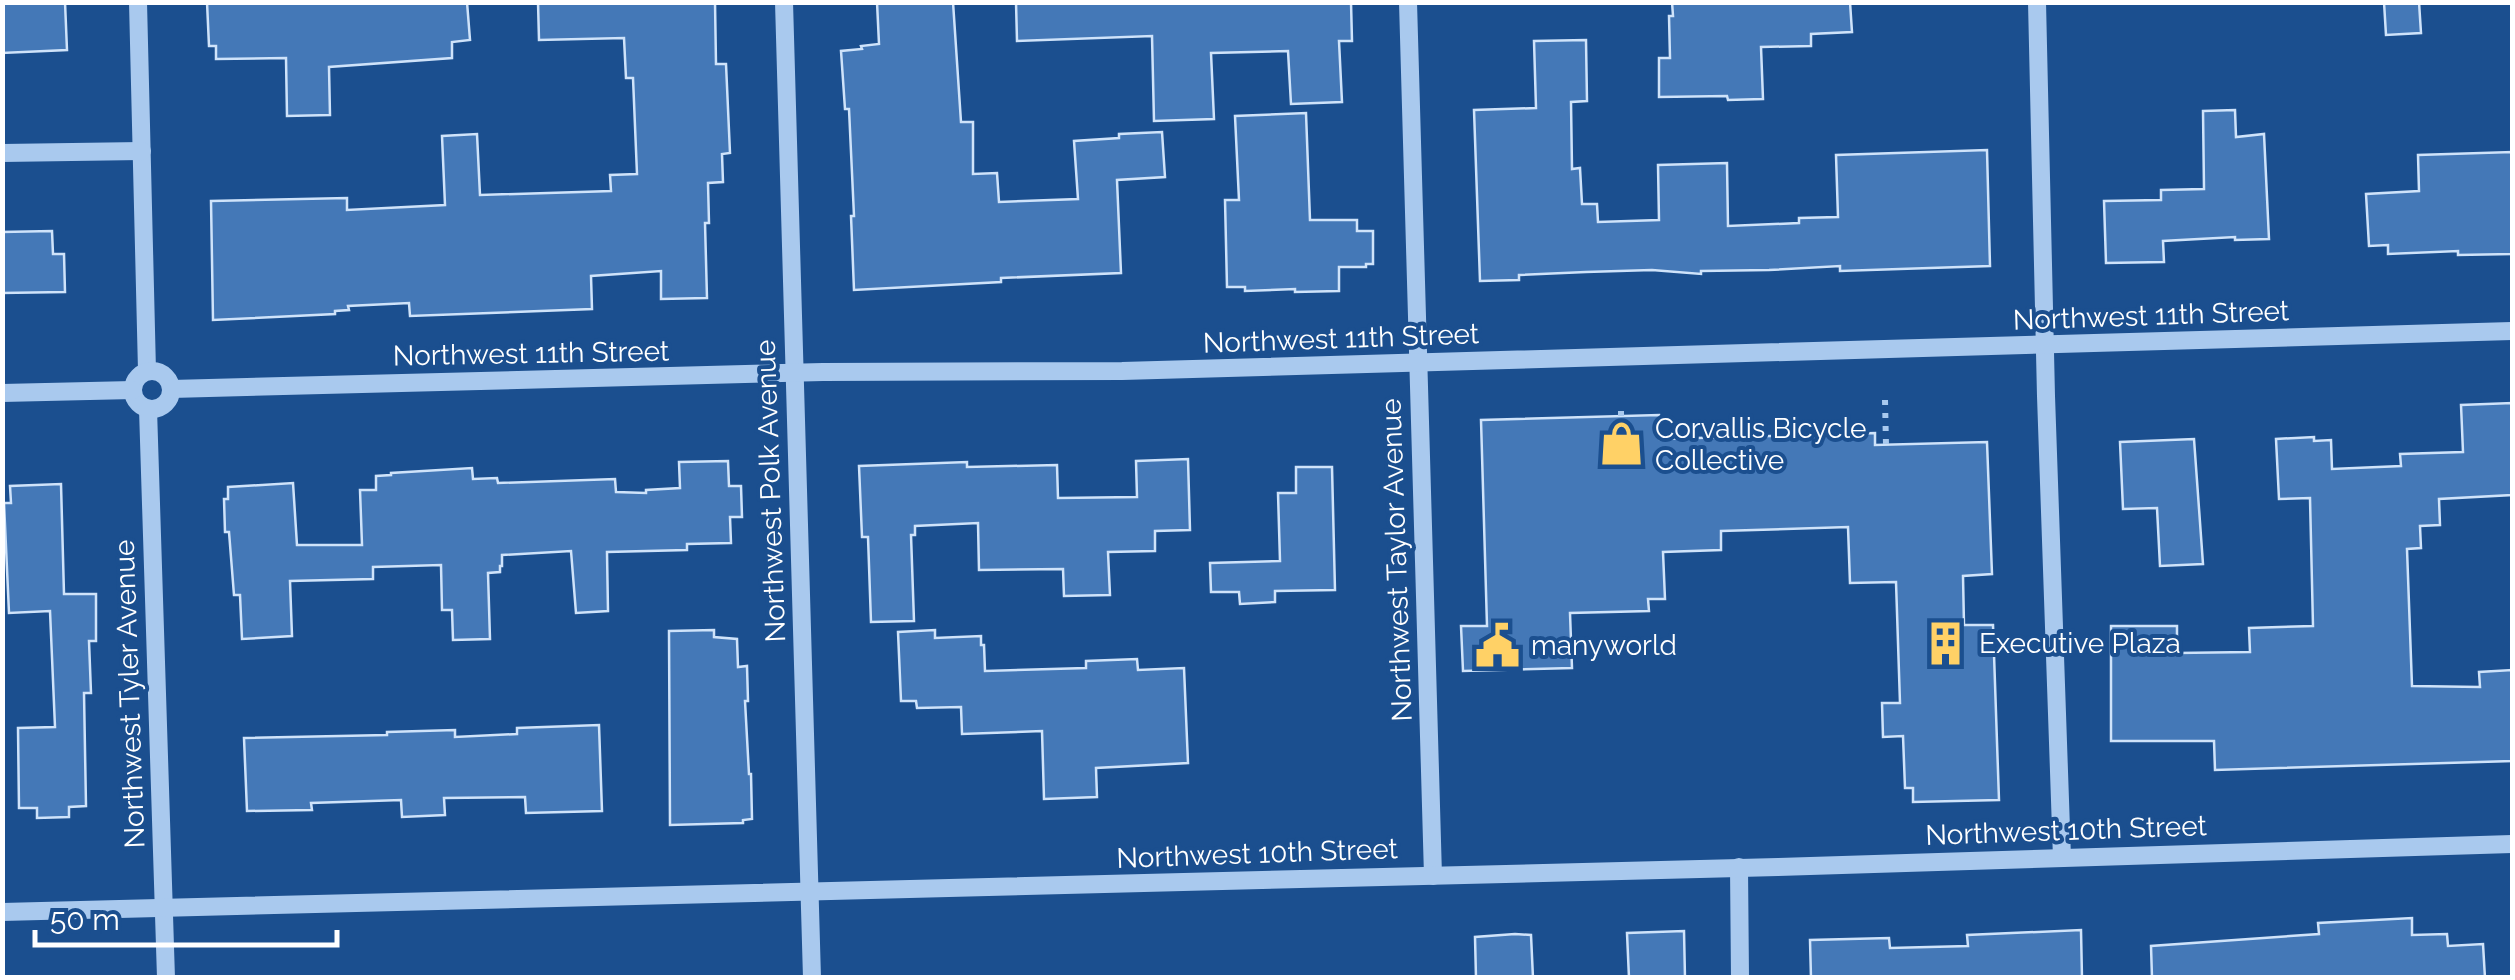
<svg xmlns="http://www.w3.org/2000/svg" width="2515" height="980" viewBox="0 0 2515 980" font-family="Raleway,sans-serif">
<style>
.building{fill:#4478b7;stroke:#cfe3fa;stroke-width:2.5}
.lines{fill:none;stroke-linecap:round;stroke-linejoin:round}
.path{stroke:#a9c9ee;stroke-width:6;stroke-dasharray:5 8;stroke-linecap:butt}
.minor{stroke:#a9c9ee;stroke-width:18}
.labels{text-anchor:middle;stroke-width:8;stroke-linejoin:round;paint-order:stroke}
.street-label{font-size:28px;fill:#fff;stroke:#1b4f8f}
.poi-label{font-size:28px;fill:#fff;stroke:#1b4f8f;text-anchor:start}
</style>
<rect width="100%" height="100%" fill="#1b4f8f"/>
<g class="building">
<path d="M2,2H65L67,50L2,53Z"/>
<path d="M207,2H467L470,40L452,42V58L329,67L330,115L287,116L286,58L216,59V46H209Z"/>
<path d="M538,2H715L716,64H726L730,153L722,154L723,182L708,183L709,223H705L707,298L661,299V271L591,276L592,309L410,316L409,303L348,306L349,310L335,311V314L213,320L211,201L347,198V210L445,205L442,136L477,134L480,195L611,191L610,175L637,174L633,78H626L624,38L539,40Z"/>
<path d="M877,2H953L961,122H973V174L997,173L999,202L1078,199L1074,141L1119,138V134L1162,132L1165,177L1117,180L1121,273L1001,278V282L854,290L851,216H854L849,109H845L841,51L862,49L861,46L879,44Z"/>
<path d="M1016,2H1351L1352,41H1339L1342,102L1291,104L1288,51L1211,53L1214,119L1154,121L1152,36L1017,41Z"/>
<path d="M1672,2H1850L1852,32L1811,34V46L1761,47L1763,99L1728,100L1727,96L1659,97V58H1670L1669,16H1673Z"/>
<path d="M2384,2H2419L2421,33L2386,35Z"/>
<path d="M1586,40L1587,101L1571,102L1572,169L1580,168L1582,204H1597L1598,222L1659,220L1658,165L1727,163L1728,226L1799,223V218L1838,217L1836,155L1987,150L1990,266L1840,271V266L1769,270L1701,271V274L1652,270L1586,272L1519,275V280L1480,281L1474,110L1536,108L1534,41Z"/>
<path d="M2235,110L2236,137L2264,134L2269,239L2235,240V237L2163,241L2164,262L2106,263L2104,201L2161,200V190L2204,189L2203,111Z"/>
<path d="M1306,113L1310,220H1357V231H1373V264H1366V267H1339V291L1295,292V289L1245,291V287H1227L1225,200H1239L1235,116Z"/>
<path d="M2512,152V254L2458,255V251L2388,254V245L2369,246L2366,194L2419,191L2418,155Z"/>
<path d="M52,231L53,254H64L65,292L2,293V232Z"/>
<path d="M2512,403V495L2439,499L2440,525L2420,526L2421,548L2407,549L2412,686L2480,687L2479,672L2512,670V761L2215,770L2214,741H2111V626H2177V653L2250,652L2249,628L2313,626L2310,498L2279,499L2276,439L2314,437V441L2331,440L2332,469L2401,466L2400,454L2463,452L2461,405Z"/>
<path d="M1659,415L1660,439L1875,433V445L1987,442L1992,574L1963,576L1964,625H1993L1999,800L1913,802V788H1905L1903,736L1883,737L1882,703H1900L1896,582L1850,583L1848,527L1721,531V550L1663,552L1665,599H1648L1649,611L1570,613L1572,668L1463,671L1461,626H1487L1481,420Z"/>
<path d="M2194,439L2203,564L2160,566L2157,508L2123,509L2120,442Z"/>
<path d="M1188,459L1190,530L1155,531V551L1108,552L1110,595L1064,596L1063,569L979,570L978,523L915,526V535H911L914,621L871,622L868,537H862L859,466L967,462V467L1057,465L1058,498L1137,497L1136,461Z"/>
<path d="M728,461L729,486H741L742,517H730L731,543L687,544V550L607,552L608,611L576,613L571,551L502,555V566H500V572L488,573L490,639L453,640L452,610H442L441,565L373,567V579L290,581L292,636L242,639L240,595H234L229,532H225L224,499H228V487L293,483L297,545H362L360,490H376V476L391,475V473L472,468L473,479L497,478L498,483L615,479L616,492L646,493V490L680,488L679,462Z"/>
<path d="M1296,467H1332L1335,590L1275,591V602L1240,604L1239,592H1211L1210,563L1280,561L1278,493H1296Z"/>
<path d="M61,484L64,594H96V641H89L91,693H84L86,806L69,807V817L37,818V808H19L18,728L55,727L50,611L9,613L4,503H11L10,486Z"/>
<path d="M714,630V637L737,639L738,667L747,666L748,701H745L749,774H751L752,819L743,820V823L670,825L669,631Z"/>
<path d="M935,630V638L981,636V645H984L985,671L1086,668V661L1137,659L1138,670L1184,668L1188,763L1096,768L1097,797L1044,799L1042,731L962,734L961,707L917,708L916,701H901L898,632Z"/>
<path d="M599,725L602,811L526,813L525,797L444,798L445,815L402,817L401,800L311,803L312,810L247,811L244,738L387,735V732L455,730V737L517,734V728Z"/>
<path d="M2412,918V935L2447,934L2448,946L2483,944L2485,978H2152L2151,946L2319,934L2318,923Z"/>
<path d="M2081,930L2082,978H1811L1810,940L1889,938L1890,948L1968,946L1967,935Z"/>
<path d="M1684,931L1685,978H1629L1627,933Z"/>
<path d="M1515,934L1531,935L1533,978H1476L1475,937Z"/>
</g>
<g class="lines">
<g class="path">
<path d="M1885,400L1886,445"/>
<path d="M1621,416V406"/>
</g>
<g class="minor">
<path d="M138,2L147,371"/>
<path d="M784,2L812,978"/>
<path d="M1408,2L1433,876"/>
<path d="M2037,2L2046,396L2062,858"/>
<path d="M2,153L142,151"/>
<circle cx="152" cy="390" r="19"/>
<path d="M171,389L823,372L1122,371L2512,331"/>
<path d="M2,393L133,390"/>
<path d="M148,409L166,978"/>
<path d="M1739,867L1740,978"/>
<path d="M2,912L1778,867L2512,844"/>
</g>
</g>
<defs>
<symbol id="shop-bare" viewBox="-9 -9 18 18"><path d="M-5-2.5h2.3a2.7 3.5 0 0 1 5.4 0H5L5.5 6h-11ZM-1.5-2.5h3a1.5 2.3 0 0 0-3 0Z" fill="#ffd166" stroke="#1b4f8f" stroke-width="2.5" paint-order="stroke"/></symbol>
<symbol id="building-bare" viewBox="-9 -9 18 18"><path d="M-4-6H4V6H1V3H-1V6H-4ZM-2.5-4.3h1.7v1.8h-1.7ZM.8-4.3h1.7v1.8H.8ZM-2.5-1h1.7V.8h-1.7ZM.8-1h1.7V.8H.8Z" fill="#ffd166" stroke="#1b4f8f" stroke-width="2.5" paint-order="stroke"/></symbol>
<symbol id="civic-bare" viewBox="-9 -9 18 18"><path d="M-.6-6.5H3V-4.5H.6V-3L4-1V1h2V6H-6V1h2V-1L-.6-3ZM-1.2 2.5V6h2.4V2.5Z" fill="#ffd166" stroke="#1b4f8f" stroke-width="2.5" paint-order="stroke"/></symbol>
</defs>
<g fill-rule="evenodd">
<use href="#shop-bare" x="1590" y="412" width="63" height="63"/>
<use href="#building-bare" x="1914" y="612" width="63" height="63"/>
<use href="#civic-bare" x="1466" y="614" width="63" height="63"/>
</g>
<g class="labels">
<g class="street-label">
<text transform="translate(2151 315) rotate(-2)" y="10">Northwest 11th Street</text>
<text transform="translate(1341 338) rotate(-2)" y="10">Northwest 11th Street</text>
<text transform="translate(531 353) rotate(-1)" y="10">Northwest 11th Street</text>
<text transform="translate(770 491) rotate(-92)" y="10">Northwest Polk Avenue</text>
<text transform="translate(1396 560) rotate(-92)" y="10">Northwest Taylor Avenue</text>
<text transform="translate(129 694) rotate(-92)" y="10">Northwest Tyler Avenue</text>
<text transform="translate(2066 830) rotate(-2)" y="10">Northwest 10th Street</text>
<text transform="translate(1257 853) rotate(-2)" y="10">Northwest 10th Street</text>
</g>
<g class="poi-label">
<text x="1655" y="438">Corvallis Bicycle<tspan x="1655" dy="32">Collective</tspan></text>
<text x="1979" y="653">Executive Plaza</text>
<text x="1531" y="655">manyworld</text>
</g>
</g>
<rect width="2515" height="980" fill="none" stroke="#ffffff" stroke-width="10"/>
<path d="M35 930v15h302v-15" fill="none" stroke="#ffffff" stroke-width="5"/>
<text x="50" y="930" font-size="30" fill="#ffffff" stroke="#1b4f8f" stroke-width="8" paint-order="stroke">50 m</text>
</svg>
